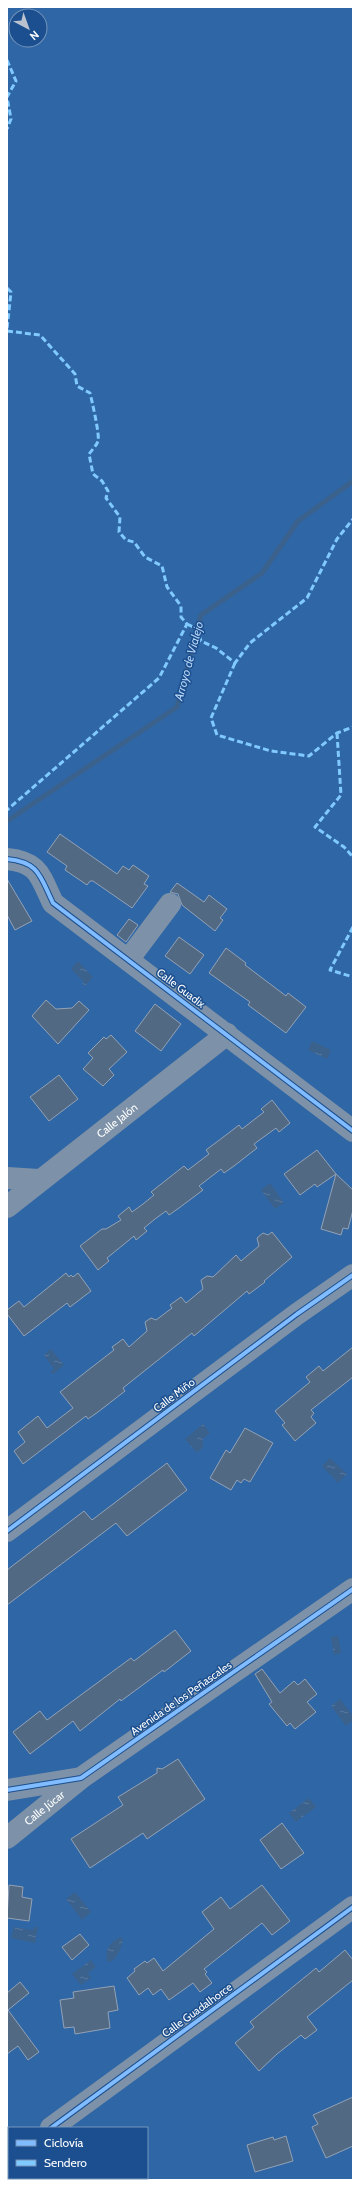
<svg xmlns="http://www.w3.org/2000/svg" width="360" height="2187" viewBox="0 0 360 2187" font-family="Cabin,sans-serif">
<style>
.green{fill:#2f66a5;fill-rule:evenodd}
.water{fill:url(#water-ripples)}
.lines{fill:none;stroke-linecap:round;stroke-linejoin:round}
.stream{stroke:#3b618d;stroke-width:5}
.building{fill:#526984;stroke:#92a2b6}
.minor{stroke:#7d92a8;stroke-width:22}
.quiet{stroke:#80caff;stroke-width:3;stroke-dasharray:6 3;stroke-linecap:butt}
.cycleway-casing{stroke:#1b4f8f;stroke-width:6}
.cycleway{stroke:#80bcff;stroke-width:4}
.labels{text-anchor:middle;stroke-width:3;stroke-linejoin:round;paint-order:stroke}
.street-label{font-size:11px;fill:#fff;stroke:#1b4f8f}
.water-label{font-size:12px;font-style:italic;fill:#b5d3f5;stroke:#1b4f8f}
</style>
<defs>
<pattern id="water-ripples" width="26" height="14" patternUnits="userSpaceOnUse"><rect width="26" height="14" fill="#3b618d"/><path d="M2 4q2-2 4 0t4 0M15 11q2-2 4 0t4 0" fill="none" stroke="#58799e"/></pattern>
</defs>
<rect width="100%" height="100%" fill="#365274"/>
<path class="green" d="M7,7H353V2180H7ZM16,16H40V40H16ZM9,2128H147V2178H9Z"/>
<g class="water">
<path d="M78,961L93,977L85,986L82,984L84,982L71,969Z"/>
<path d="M312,1041L331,1050L327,1059L308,1050Z"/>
<path d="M270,1183L284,1203L275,1209L261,1190Z"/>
<path d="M51,1349L64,1365L53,1374L51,1372L54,1369L44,1355Z"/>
<path d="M203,1424L210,1433L203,1439V1447L197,1453L185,1439Z"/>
<path d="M330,1458L347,1474L338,1483L322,1466Z"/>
<path d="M338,1636L341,1653L334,1655L331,1637Z"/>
<path d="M340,1699L353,1716V1720L346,1726L331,1706Z"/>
<path d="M309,1798L316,1807L296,1822L289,1813Z"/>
<path d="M75,1892L91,1912L82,1920L66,1899Z"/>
<path d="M14,1927L33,1930L34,1927H38L35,1943L11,1938Z"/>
<path d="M121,1937L123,1940C121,1948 117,1961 108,1962C103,1950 111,1941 121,1937Z"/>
<path d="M91,1960L96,1967L88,1973L91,1978L81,1985L72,1974Z"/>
</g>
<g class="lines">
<path class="stream" d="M7,821L177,707L201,615L262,573L298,521L353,481"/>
</g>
<g class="building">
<path d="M60,834L117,874L123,866L129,870L133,865L149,876L144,884L148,886L132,908L93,881H90L87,885L65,870L67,866L47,852Z"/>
<path d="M7,879L32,921L15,930L7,915Z"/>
<path d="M177,883L204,902L209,895L227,909L220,918L223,920L215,931L182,905L178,894L170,892Z"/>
<path d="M129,919L138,925L126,942L117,935Z"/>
<path d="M179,937L204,955L190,974L165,956Z"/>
<path d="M226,948L246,963L245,965L286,996L288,993L306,1007L286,1033L248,1005L250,1002L209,973Z"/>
<path d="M46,1000L56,1009L72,1008L79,1001L89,1010L58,1044L32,1016Z"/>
<path d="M155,1004L181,1024L161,1051L135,1031Z"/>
<path d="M111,1035L127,1052L109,1069L114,1075L103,1086L83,1069L93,1058L88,1053L104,1037L106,1039Z"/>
<path d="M59,1075L78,1099L49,1121L30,1097Z"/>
<path d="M272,1100L290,1123L279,1132L276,1128L254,1144L257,1148L234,1166L224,1173L221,1169L199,1186L203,1190L179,1208L169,1215L166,1211L155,1219L144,1228L147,1231L136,1240L134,1236L107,1258L109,1261L98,1270L80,1246L102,1229H106L121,1220L118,1216L129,1207L132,1212L143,1204L154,1195L151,1192L184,1166L188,1170L209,1154L206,1150L230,1132L239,1125L242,1129L264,1112L261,1109Z"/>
<path d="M317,1150L336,1174L317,1187L315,1184L300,1195L284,1174Z"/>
<path d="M336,1174L353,1190V1210L348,1229L343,1228L341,1235L321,1229Z"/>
<path d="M272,1232L292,1257L264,1281L265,1282L249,1294L247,1291L194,1336L192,1333L123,1388L125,1391L98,1412L88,1419L86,1416L23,1464L14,1451L25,1442L18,1432L38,1416L47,1428L73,1408L60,1392L114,1350L112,1347L123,1339L129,1347L147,1331L145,1322L151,1318L156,1320L172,1308L170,1305L181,1297L186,1303L203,1289L201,1280L207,1276L213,1277L236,1255L241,1261L259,1246L257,1238L263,1233L268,1235Z"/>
<path d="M66,1273L69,1277L71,1275L73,1277L78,1273L91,1291L70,1307L67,1303L24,1336L7,1314V1310L19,1301L24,1307Z"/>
<path d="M353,1347V1377L311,1410L314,1413L311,1417L316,1423L295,1441L282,1425L285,1423L275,1411L310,1382L306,1377L319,1366L323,1371Z"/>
<path d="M245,1428L273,1443L250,1482L244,1479L241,1483L237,1480L231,1490L210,1478L226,1450L230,1453Z"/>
<path d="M167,1463L187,1490L127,1536L116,1523L7,1605V1570L84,1511L92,1520Z"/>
<path d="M175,1630L191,1651L164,1672L163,1670L121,1701L120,1699L80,1731L73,1721L30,1754L13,1732L40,1711L47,1720L131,1658L134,1661Z"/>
<path d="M262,1669L280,1693L294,1681L298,1685L305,1679L317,1694L307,1702L316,1712L295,1729L290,1723L287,1726L269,1704L272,1702L255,1674Z"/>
<path d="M178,1759L205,1799L147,1839L143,1833L90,1868L71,1839L123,1805L118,1797L157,1773V1768L162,1769Z"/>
<path d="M282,1823L304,1853L281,1869L260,1840Z"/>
<path d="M9,1885L23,1887L22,1897L32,1899L29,1921L7,1918Z"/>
<path d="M262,1885L290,1921L272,1935L262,1923L204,1969L207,1972L205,1974L212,1983L200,1992L193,1983L169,2000L161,1989L153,1995L148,1988L139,1995L127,1978L135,1971L134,1969L145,1961L147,1963L154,1958L163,1971L214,1929L202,1912L221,1897L230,1909Z"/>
<path d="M80,1934L89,1945L72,1960L62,1947Z"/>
<path d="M345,1950L353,1960V1980L307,2017L317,2030L305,2039L301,2035L277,2054L259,2071L235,2043L254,2027L250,2022L316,1968L319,1972Z"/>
<path d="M20,1982L29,1993L8,2010L39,2052L28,2060L18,2046L7,2054V1993Z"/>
<path d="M114,1986L118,2010L108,2012L110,2028L75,2034L74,2027L64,2028L60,2000L74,1998L73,1992Z"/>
<path d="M353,2097V2146L326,2158L312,2127L318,2124L313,2115Z"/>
<path d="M286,2136L293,2161L255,2172L247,2145L273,2137L274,2140Z"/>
</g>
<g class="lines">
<g class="minor">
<path d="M7,859C39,862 40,876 53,903L353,1131"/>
<path d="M128,960L170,904"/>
<path d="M7,1178L39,1180"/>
<path id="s1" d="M7,1207L227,1034"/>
<path d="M7,1531L297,1314L353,1275"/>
<path d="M7,1790L81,1778L353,1589"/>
<path id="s2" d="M7,1838L80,1779"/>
<path d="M51,2128L353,1907"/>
<path d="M7,2161L9,2159"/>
</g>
<g class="quiet">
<path d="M7,60L16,81L7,97L11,119L7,129"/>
<path d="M7,288L11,292L7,329"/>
<path d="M7,331L40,335L75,374L77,386L90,393C92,401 100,436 98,441C97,445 92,450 89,454L93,474L102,481L108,491L106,498L120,517L119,532L126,540L134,542L145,557L162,566L167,587L181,606V617L187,624L159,678L7,810"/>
<path d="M187,624L197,629L201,641L216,648L235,663L250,643L307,598L337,539L353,519"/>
<path d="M235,663L211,718L217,735L271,751L309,756L337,733L353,727"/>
<path d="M337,733L341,795L315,827L344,847L353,857"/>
<path d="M353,927L330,970L353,977"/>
</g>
<defs>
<g id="cycleway">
<path d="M7,859C39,862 40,876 53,903L353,1131"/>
<path d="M7,1531L297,1314L353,1275"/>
<path d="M7,1790L81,1778L353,1589"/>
<path d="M51,2128L353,1907"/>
</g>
</defs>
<use href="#cycleway" class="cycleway-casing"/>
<use href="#cycleway" class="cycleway"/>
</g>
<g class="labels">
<g class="street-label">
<text transform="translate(181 988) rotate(37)" y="4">Calle Guadix</text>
<text dy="4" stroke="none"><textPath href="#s1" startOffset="140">Calle Jalón</textPath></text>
<text transform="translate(174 1395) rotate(-37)" y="4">Calle Miño</text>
<text transform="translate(181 1698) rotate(-35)" y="4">Avenida de los Peñascales</text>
<text dy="4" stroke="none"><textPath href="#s2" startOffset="48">Calle Júcar</textPath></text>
<text transform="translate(197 2010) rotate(-36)" y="4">Calle Guadalhorce</text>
</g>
<g class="water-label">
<text transform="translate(189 661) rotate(-75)" y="4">Arroyo de Vialejo</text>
</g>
</g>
<rect width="360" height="2187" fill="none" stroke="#ffffff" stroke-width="16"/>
<rect x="8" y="2127" width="140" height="52" fill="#1b4f8f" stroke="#7695bc"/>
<rect x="16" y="2140" width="20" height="6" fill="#80bcff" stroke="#7695bc"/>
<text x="44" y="2147" font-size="12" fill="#ffffff">Ciclovía</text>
<rect x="16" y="2160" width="20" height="6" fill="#80caff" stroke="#7695bc"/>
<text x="44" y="2167" font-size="12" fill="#ffffff">Sendero</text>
<g transform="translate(28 28) rotate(139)"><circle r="19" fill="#1b4f8f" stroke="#7695bc"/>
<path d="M0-3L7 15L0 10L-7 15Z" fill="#b9c2ce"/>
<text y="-6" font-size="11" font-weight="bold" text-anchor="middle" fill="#ffffff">N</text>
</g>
</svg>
